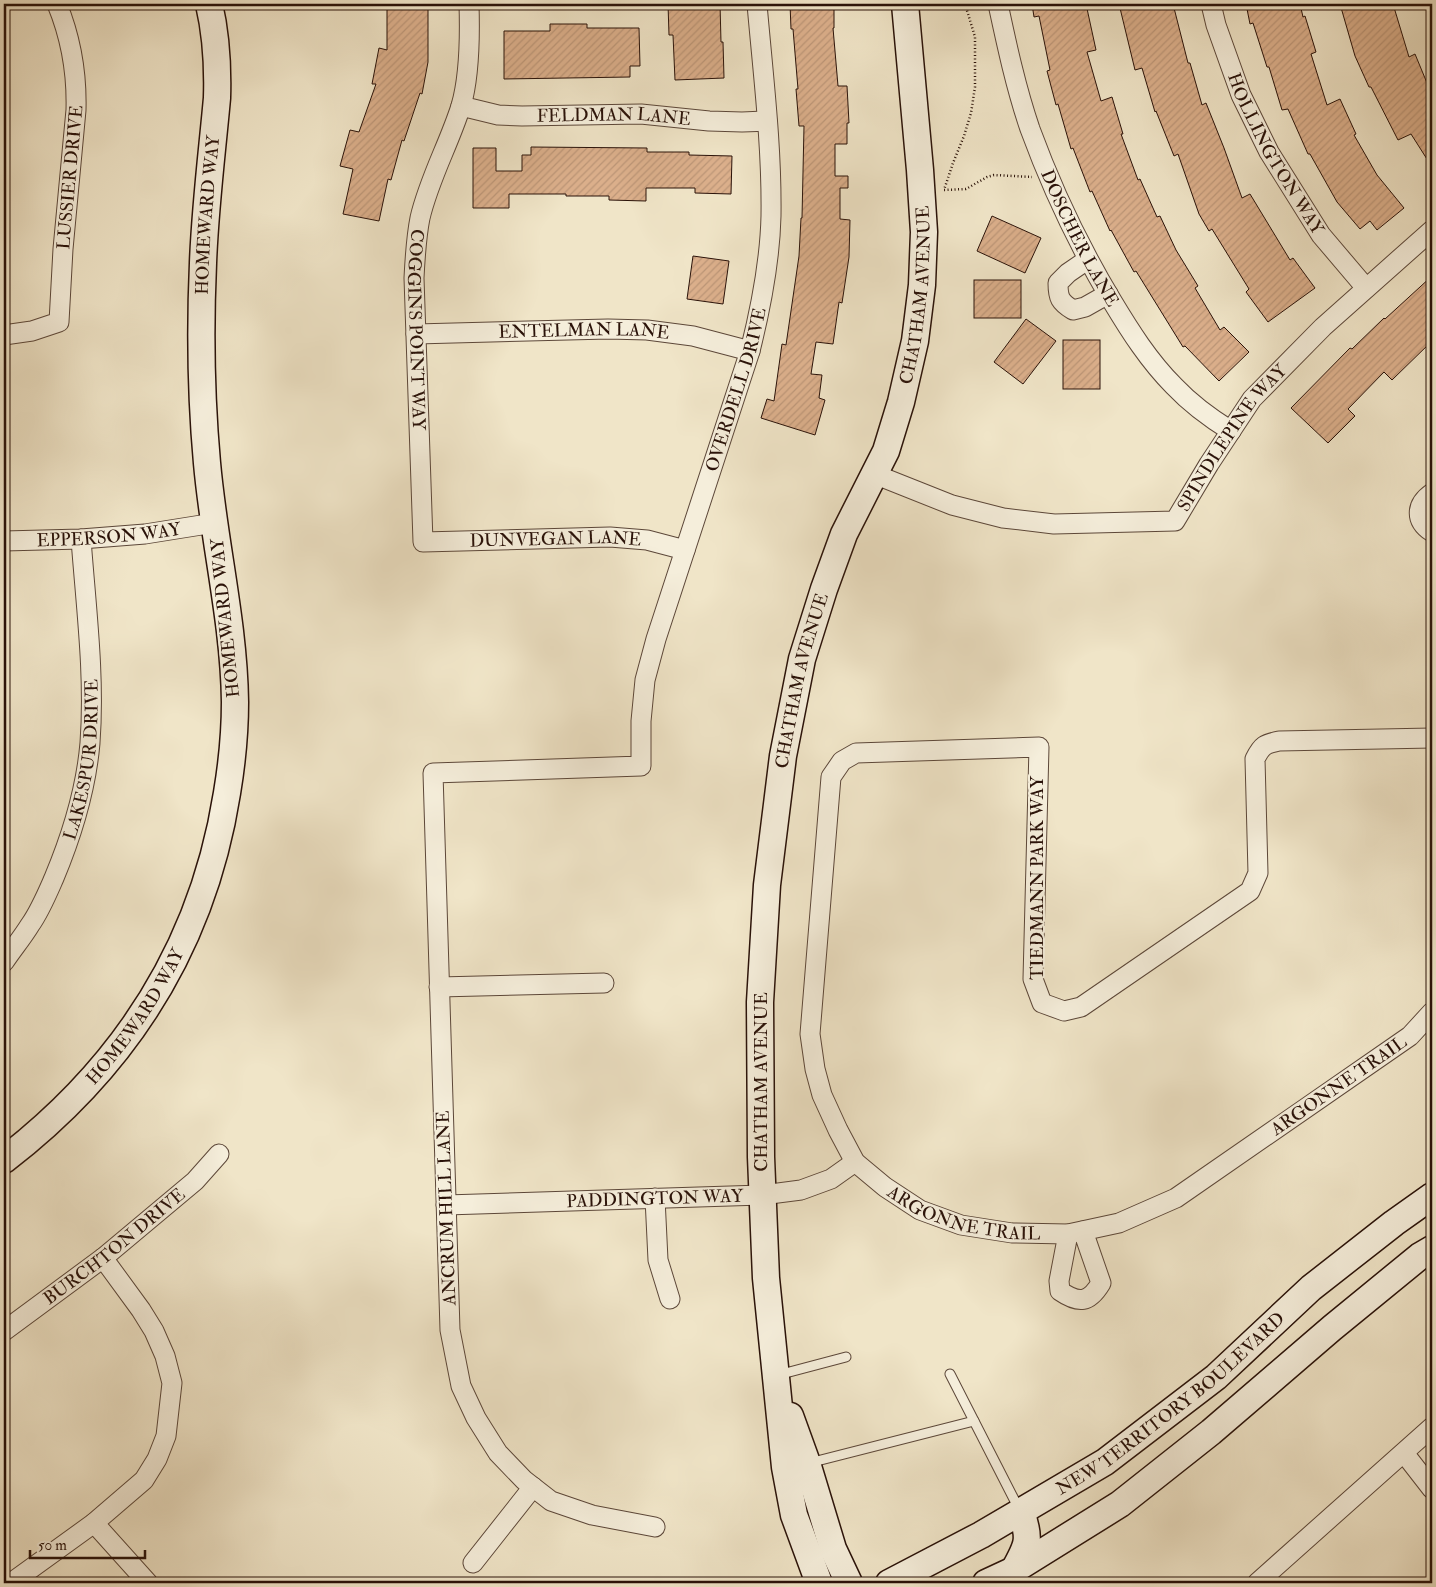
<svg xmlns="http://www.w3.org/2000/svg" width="1436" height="1587" viewBox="0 0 1436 1587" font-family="'IM FELL Double Pica',serif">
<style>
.building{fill:url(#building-hatch);stroke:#2a1209}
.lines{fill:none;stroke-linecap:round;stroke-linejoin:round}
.lane-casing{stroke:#5c4739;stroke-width:11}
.street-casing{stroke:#5c4739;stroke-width:21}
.secondary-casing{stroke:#2a1209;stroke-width:29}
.path{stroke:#2a1209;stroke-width:2.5;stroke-dasharray:1 2.5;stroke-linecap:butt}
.lane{stroke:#f5eedb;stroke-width:9}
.street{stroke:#f5eedb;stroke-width:19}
.secondary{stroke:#f5eedb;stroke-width:26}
.labels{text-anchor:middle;stroke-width:4;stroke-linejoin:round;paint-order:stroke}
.street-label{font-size:18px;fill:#2a1209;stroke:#f5eedb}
</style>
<defs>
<pattern id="building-hatch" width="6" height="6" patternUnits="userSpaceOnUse" patternTransform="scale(1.25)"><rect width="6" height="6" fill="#dbaf8b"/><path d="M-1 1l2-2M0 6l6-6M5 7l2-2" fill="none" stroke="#bc9677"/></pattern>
</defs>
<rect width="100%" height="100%" fill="#f0e5c8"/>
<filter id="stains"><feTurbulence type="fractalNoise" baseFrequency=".004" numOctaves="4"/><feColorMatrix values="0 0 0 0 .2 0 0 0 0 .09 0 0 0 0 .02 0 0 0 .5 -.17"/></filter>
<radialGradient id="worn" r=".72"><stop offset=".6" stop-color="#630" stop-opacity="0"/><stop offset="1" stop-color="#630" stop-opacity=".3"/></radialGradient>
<g class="building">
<path d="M668,4H720L721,42H723L724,78L675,80L673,35H669Z"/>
<path d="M790,4H834V28H833L838,86H847L849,123H847V144H835V176H848V188H840V219L850,220L849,257L842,303L839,302L833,344L816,342L811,374L822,375L819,398L825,400L815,435L761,418L767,399L774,401L782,344L786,345L799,256L801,218H802L804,126H799L796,89H798L793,29H791Z"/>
<path d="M1032,4H1086L1096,50L1087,52L1101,101L1112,97L1123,134H1121L1138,180L1140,179L1157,217L1160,216L1176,250L1198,286L1195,288L1220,330L1224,327L1249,352L1219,381L1185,346L1183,347L1136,271L1134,272L1111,230L1110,231L1092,191L1090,192L1073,148L1071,149L1058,104L1056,105L1047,71L1050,70L1039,16L1034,17Z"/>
<path d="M1119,4H1173L1188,63H1190L1202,105L1206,103L1224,148L1242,198L1250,194L1290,260L1293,258L1315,288L1268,322L1246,292L1249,289L1212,229L1209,231L1199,214L1178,154L1174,156L1156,111L1155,112L1142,68L1135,70Z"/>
<path d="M1246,4H1300L1303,17L1305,16L1316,52L1311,54L1327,105L1340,99L1356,134L1354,135L1377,175L1404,208L1377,230L1370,221L1360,229L1337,202L1310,154H1308L1288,109L1282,110L1269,67H1267L1253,23L1250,24Z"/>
<path d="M1340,4H1393L1409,57L1415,54L1427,83L1428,82L1432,89V167L1411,134L1398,140L1371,87H1369L1355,56Z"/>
<path d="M387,7H428V62L422,94L420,93L404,141L402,140L391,180L388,179L379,221L343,214L353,169L340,166L350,130L359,132L376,84H372L379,48L387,50Z"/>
<path d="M550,24H587V28H639L640,66H630V77L504,79V31H550Z"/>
<path d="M531,147L647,148V152H689V155L732,156L731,194L695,193V188H646V201L609,200V196H566V194H509V208H473V148H496V171H522V155H531Z"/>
<path d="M992,216L1041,238L1025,273L977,251Z"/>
<path d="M693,256L729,261L723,304L687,299Z"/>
<path d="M1432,276V341L1392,380L1384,372L1348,409L1355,416L1328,443L1291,408L1350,348L1352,349L1384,318L1385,319Z"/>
<rect x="974" y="280" width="47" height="38"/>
<path d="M1026,319L1056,341L1023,384L994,362Z"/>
<rect x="1063" y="340" width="37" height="49"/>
</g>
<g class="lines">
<defs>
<g id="lane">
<path d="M950,1374L1019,1509"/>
<path d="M778,1375L846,1357"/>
<path d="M809,1463L974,1421"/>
</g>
<g id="street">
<path id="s1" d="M469,4C470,36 470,75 461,106C449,144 429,179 420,218C416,238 415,258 414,278L423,542L610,537L647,540L685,550"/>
<path id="s2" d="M998,4C1007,46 1016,88 1030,129C1052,189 1079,246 1112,301C1130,331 1149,361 1174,386C1191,404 1210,418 1231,431"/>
<path id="s3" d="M1211,4L1216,25L1241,95L1269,152L1321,235L1366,288"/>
<path id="s4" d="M461,106L498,115L522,116L641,114L709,121L742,122L767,121"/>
<path d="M1087,260L1068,273L1058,283C1058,298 1060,302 1073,310L1085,307L1108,294"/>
<path id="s5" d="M416,334L608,329L647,330L693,336L750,351"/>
<path id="s6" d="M4,335L32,331L59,322L63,249L76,110C77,73 71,38 57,4"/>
<path id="s7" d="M874,474L952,505L1003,518L1054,524L1175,521L1209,464L1252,399L1323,327L1432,230"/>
<path d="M1432,493C1415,505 1415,521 1432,532"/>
<path id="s8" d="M4,541L81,539L145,534L214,523"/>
<path id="s9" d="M1432,738L1279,741C1265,744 1262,745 1255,759L1258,873L1250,891L1081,1007L1064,1011L1042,1003L1033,979L1039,747L856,753L842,761L831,777L810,1034L815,1069L822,1095L838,1130L855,1162L885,1187L920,1210L961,1225L1012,1233L1068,1234L1119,1223L1176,1198L1410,1036L1432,1012"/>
<path id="s10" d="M4,962C12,950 22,938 30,925C40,911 47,894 54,878C72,835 86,790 90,743C95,676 86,607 81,539"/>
<path d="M439,987L604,983"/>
<path d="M655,1198L658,1260L670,1299"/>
<path id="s11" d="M446,1205L762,1195L801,1190L831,1179L855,1162"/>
<path d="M1068,1234L1059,1281L1060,1291C1079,1304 1089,1303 1101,1283L1083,1231"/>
<path id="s12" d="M4,1331L103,1258L195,1181L219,1154"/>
<path d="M1404,1453L1432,1489"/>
<path d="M94,1523L148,1583"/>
<path id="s13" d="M655,1527L592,1515L551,1501L524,1480L498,1453L476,1418L461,1386L450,1330L433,773L641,766V721L645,680L656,639L750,351C761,307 770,262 771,216C772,145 763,74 757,4"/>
<path d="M473,1563L533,1487"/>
<path d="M11,1583L94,1523L144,1480L157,1459L166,1436L172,1383L165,1356L154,1331L141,1310L103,1258"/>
<path d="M1257,1583L1432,1427"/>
</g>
<g id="secondary">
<path id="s14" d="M4,1160C125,1067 203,945 227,793C232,763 235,733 235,702C234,622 214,543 207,463C201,397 200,330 203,263C205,208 212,153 217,98C218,66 216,34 209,4"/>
<path d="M790,1416L807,1463L833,1549L849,1583"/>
<path d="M1014,1570C1028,1545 1031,1539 1021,1512"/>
<path id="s15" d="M819,1583L794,1515L785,1467L766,1278L761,1157L760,1002L767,885L783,756L802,659L824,589L844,534L886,451L901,402L915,341L922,285L924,232L920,170L905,4"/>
<path id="s16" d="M889,1583L981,1535L1105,1462L1216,1377L1311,1288L1394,1223L1432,1196"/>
<path d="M986,1583L1014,1570L1120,1504L1211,1432L1332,1328L1420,1256L1432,1249"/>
</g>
</defs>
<use href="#lane" class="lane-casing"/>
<use href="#street" class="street-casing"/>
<use href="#secondary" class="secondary-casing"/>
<path class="path" d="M965,4L975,37V87L971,113L964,136L953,163L944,190L966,189L987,177L994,175L1032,177"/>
<use href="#lane" class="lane"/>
<use href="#street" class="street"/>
<use href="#secondary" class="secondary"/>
</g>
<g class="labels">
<g class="street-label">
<text dy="6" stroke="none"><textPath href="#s4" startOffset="154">FELDMAN LANE</textPath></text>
<text dy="6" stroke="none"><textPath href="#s3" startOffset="164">HOLLINGTON WAY</textPath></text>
<text dy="6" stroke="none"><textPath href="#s6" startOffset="202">LUSSIER DRIVE</textPath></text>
<text dy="6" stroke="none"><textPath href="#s14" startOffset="1021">HOMEWARD WAY</textPath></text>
<text dy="6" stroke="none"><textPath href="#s2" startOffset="249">DOSCHER LANE</textPath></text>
<text dy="6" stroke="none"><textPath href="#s15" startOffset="1318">CHATHAM AVENUE</textPath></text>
<text dy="6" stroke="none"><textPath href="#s1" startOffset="334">COGGINS POINT WAY</textPath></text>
<text dy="6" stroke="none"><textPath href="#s5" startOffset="168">ENTELMAN LANE</textPath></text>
<text dy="6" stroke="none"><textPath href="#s13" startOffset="1469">OVERDELL DRIVE</textPath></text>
<text dy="6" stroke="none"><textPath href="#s7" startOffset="410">SPINDLEPINE WAY</textPath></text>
<text dy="6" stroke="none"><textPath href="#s8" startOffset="105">EPPERSON WAY</textPath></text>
<text dy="6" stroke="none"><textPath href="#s1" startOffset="679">DUNVEGAN LANE</textPath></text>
<text transform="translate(225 618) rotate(-96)" y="6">HOMEWARD WAY</text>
<text dy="6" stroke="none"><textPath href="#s15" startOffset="912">CHATHAM AVENUE</textPath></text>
<text dy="6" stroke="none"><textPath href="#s10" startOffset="221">LAKESPUR DRIVE</textPath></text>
<text transform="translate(1037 878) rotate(-90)" y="6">TIEDMANN PARK WAY</text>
<text dy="6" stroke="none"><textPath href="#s14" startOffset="196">HOMEWARD WAY</textPath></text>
<text transform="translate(761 1082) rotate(-90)" y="6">CHATHAM AVENUE</text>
<text dy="6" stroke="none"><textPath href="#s9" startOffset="1980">ARGONNE TRAIL</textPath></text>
<text dy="6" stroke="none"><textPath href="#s11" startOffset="209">PADDINGTON WAY</textPath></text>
<text transform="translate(446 1208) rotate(-92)" y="6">ANCRUM HILL LANE</text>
<text dy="6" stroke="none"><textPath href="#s9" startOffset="1560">ARGONNE TRAIL</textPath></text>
<text dy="6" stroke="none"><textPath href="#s12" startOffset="139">BURCHTON DRIVE</textPath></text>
<text dy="6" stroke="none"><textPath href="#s16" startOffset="335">NEW TERRITORY BOULEVARD</textPath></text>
</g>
</g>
<rect width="1436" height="1587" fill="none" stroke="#f0e5c8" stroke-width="20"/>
<rect x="5" y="5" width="1426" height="1577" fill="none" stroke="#2a1209" stroke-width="2.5"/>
<rect x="10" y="10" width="1416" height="1567" fill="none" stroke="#2a1209"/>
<path d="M30 1550v8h115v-8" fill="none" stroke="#2a1209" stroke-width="2.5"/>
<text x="38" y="1550" font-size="15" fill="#2a1209" stroke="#f5eedb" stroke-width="4" paint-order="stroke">50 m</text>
<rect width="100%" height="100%" filter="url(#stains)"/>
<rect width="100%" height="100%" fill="url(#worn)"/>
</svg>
